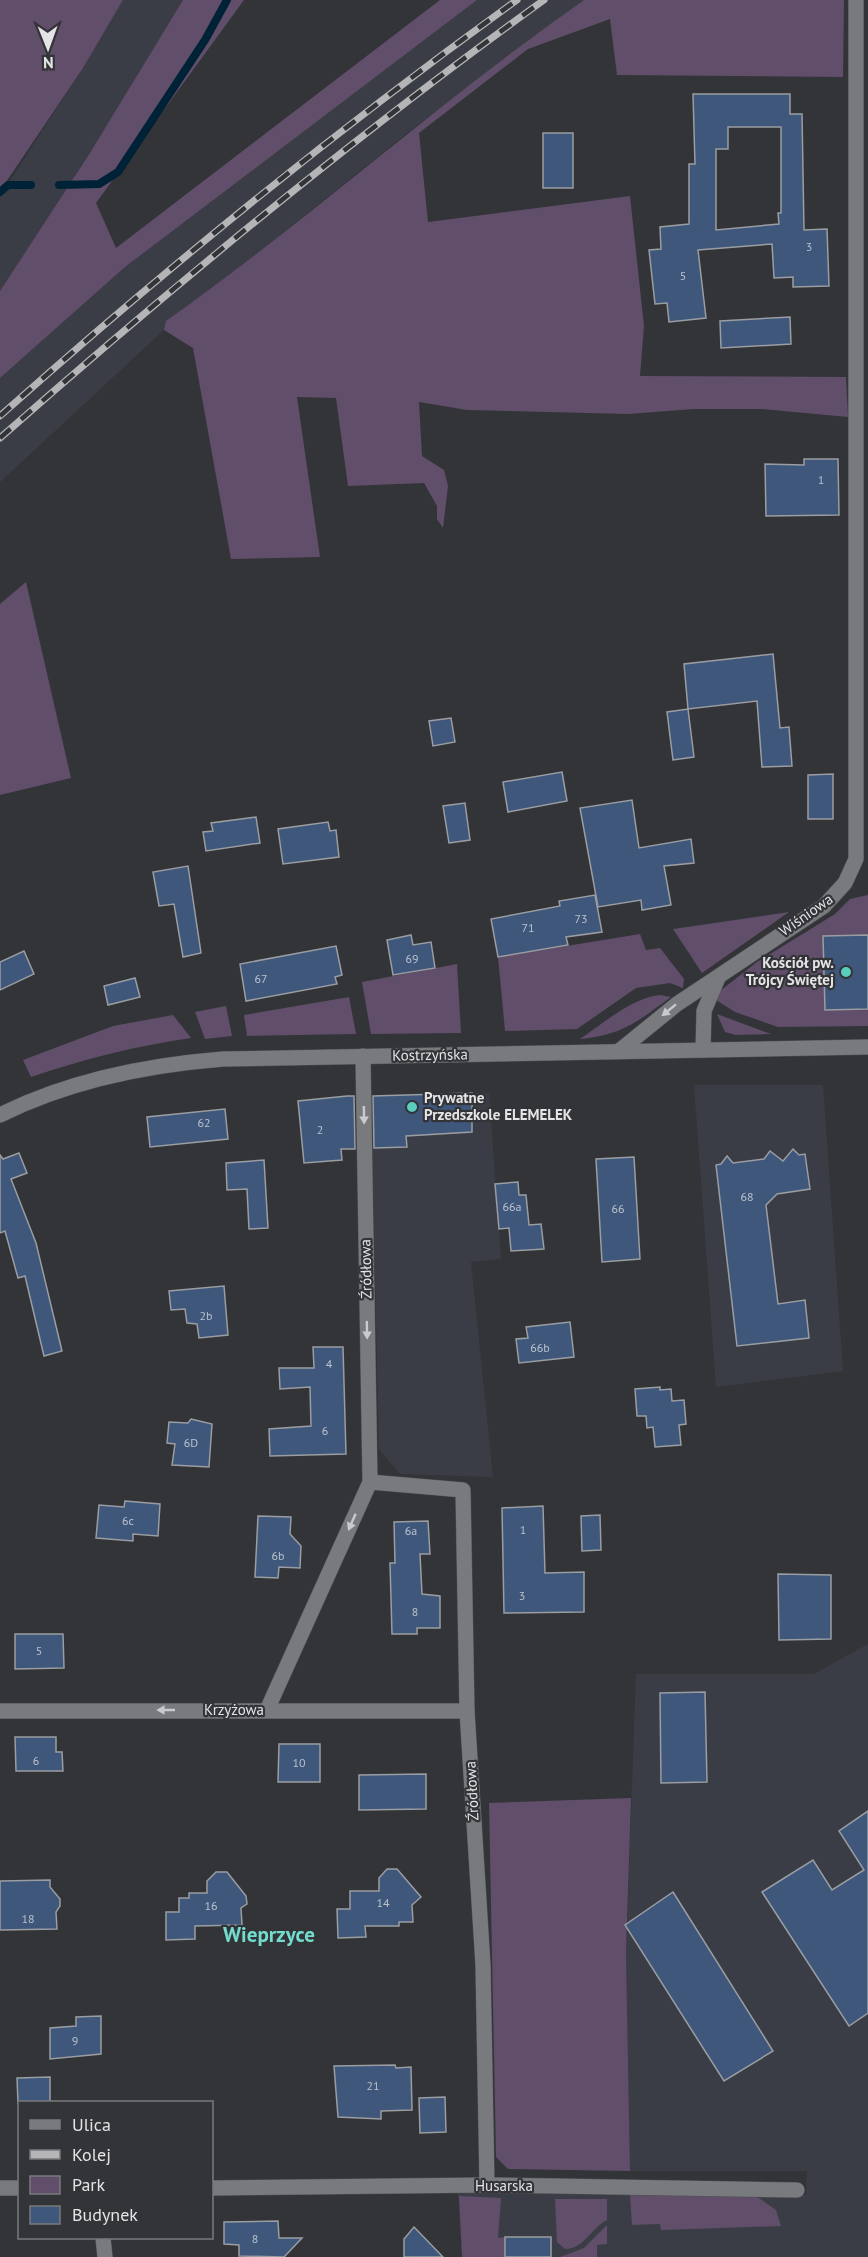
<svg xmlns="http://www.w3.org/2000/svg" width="868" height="2257" viewBox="0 0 868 2257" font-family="'PT Sans',sans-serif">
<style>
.built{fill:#3b3d46}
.green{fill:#604e6a}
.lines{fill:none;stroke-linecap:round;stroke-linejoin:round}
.stream{stroke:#002236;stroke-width:8}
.building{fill:#3e577b;stroke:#9a9da1;stroke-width:1.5;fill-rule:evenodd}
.minor-casing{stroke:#4f5053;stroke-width:16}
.secondary-casing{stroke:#4f5053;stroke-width:16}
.minor{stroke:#797a7e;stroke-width:15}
.secondary{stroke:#797a7e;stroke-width:15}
.rail-casing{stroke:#b5b5b8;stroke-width:7}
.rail{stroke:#333438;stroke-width:4.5;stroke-dasharray:14;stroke-linecap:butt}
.oneway{fill:#c9cacd}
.poi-dot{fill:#59cebf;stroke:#333438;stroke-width:2}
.labels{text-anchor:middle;stroke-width:4.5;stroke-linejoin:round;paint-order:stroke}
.number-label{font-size:12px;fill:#bac1cc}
.street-label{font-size:15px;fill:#e4e4e7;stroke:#333438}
.poi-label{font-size:15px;font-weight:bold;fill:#e4e4e7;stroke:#333438;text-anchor:end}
.district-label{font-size:21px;font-weight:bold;fill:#74dcce;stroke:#333438}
</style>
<rect width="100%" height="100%" fill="#333438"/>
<g class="built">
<path d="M123,0H183L88,156L0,291V196L83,68Z"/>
<path d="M477,0H584L410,131L228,277L167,321L164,330L0,482V378L125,267Z"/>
<path d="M694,1085H823L843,1371L716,1387Z"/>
<path d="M489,1093L501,1259L471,1262L493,1477L400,1474L379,1449L371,1096Z"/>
<path d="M868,1644V2257H462L458,2192L806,2195L807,2171H630L626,1951L636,1674H814Z"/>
</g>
<g class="green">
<path d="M0,0H123L83,68L0,191Z"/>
<path d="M183,0H244L96,203L116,248L440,0H477L125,267L0,378V291L88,156Z"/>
<path d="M584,0H844L843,77L617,75L610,19L528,49L419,133L428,222L630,196L644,326L640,376L846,377L848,417L762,409H694L628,414L467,410L419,402L422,456L444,470L448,486L443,528L437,519V506L424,483L348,486L336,398L297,397L320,557L231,559L193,348L164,330L166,321C310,219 440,101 584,0Z"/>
<path d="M26,582L71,778L0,795V604Z"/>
<path d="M868,895V935L823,936L825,1009H868V1026L778,1027L735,1012L716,1000L720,991L757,962L835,914L850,899Z"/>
<path d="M789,912L702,973L673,929Z"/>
<path d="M640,934L646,950L660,948L684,979L683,988L670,983L636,988L577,1029L505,1031L498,957Z"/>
<path d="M457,964L461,1033L371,1034L362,982Z"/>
<path d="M660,995L671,997C638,1021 623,1035 580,1039C604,1023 631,998 660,995Z"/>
<path d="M349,997L356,1034L247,1036L244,1015Z"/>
<path d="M226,1006L232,1036L205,1039L195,1012Z"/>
<path d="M717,1014L771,1034L736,1035L725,1032Z"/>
<path d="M173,1015L191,1038C136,1046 84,1059 31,1077L23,1060L113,1026Z"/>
<path d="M631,1798L626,1951L630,2171L508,2169L496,2157L489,1803Z"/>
<path d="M630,2195L756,2196L776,2210L781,2226L661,2230L660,2224L632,2225Z"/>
<path d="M459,2196L501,2198L498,2238L505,2237V2257H462Z"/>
<path d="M555,2199H607V2220C592,2227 584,2249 565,2249L557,2242Z"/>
<path d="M607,2225V2244L597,2245V2257H560L584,2248Z"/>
</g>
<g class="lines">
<g class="stream">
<path d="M59,185L99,184L118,172L205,40L227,0"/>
<path d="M0,192L8,185H31"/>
</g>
</g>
<g class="building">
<path d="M693,94H790V114H802L804,230L827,229L829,286L793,287V277L774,278L772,244L698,250L706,318L669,322L667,303L655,304L649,250L661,249L660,227L689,224V164H695ZM728,127H781V213H778L779,224L716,230V149H728Z"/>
<rect x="543" y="133" width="30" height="55"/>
<path d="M790,317L791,344L721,348L720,321Z"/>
<path d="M804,459H838L839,515L766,516L765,464L804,465Z"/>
<path d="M773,654L780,728L789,727L792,766L762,767L757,701L688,709L684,664Z"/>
<path d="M688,709L694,757L673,760L667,712Z"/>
<path d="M451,718L455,742L433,746L429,721Z"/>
<path d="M562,772L567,801L508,812L503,782Z"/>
<path d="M833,774V819H808V775Z"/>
<path d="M632,800L639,848L691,839L694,863L664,866L671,905L642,910L641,900L598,907L580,808Z"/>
<path d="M465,803L470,840L449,843L443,806Z"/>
<path d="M256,817L260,843L206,851L203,832L213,831L211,823Z"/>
<path d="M328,822L330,831L336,830L339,857L283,864L278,829Z"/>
<path d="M188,866L201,953L183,957L174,904L159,906L153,872Z"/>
<path d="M595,895L602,932L566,937L568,945L498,957L491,919L560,906L559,901Z"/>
<path d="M411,935L413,945L431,942L435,968L393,975L387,940Z"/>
<path d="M868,935V1009L825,1010L823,936Z"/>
<path d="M336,946L342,975L335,977L337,984L246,1001L240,964Z"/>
<path d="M24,951L34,974L0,990V962Z"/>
<path d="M135,978L140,997L108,1005L104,986Z"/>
<path d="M472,1093V1132L406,1136L407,1147L374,1148L373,1096Z"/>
<path d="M347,1096H354L355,1149H341L342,1160L304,1163L298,1101Z"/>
<path d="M225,1109L228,1139L150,1147L147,1117Z"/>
<path d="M793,1149L799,1155L805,1154L810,1189L777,1194L766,1205L778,1304L805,1300L809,1338L737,1346L716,1165L721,1164L727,1156L733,1163L764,1159L770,1151L783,1161Z"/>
<path d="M19,1153L27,1173L11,1179L36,1243L62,1351L44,1356L25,1276L18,1278L5,1231L0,1233V1155L3,1159Z"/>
<path d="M634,1157L640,1259L602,1262L596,1159Z"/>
<path d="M264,1160L268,1228L249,1229L247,1189L227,1190L226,1163Z"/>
<path d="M518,1182L519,1195H526L529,1225L541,1224L544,1249L511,1251L509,1228L499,1229L495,1184Z"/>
<path d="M224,1286L228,1335L199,1338L197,1324L187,1323L185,1309L171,1310L169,1291Z"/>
<path d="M570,1322L574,1357L519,1363L516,1339L528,1338L526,1327Z"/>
<path d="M313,1347H343L346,1454L270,1456L269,1429L311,1426L310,1387L280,1389L279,1368H314Z"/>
<path d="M660,1387V1390L671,1389L672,1401L684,1400L686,1424L679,1425L681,1445L655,1447L653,1427L647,1428L646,1416H637L635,1389Z"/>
<path d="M191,1419L212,1424L209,1467L172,1465L175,1444L167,1443L169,1422L188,1423Z"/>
<path d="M125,1501L160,1504L158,1536L133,1534V1541L96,1538L99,1505L124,1507Z"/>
<path d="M543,1506L545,1573L584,1572V1612L504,1613L502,1508Z"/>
<path d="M600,1515L601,1550L582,1551L581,1516Z"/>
<path d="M258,1516L291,1517L290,1534L301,1546L300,1568L279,1567L278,1578L255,1577Z"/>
<path d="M428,1521L430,1554H420L422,1594L440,1596V1628H417V1634H392L390,1563H395L394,1522Z"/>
<path d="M778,1574L831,1575V1639L779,1640Z"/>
<path d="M15,1634H63L64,1668L15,1669Z"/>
<path d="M705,1692L707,1782L661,1783L660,1693Z"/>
<path d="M15,1737H56V1752H62L63,1771H16Z"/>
<path d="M279,1744H320V1782H278Z"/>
<path d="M426,1774V1809L359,1810V1775Z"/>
<path d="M868,1811V2013L849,2026L762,1892L813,1860L832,1890L864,1870L839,1831Z"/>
<path d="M387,1869H397L421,1897L412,1905L413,1922H399V1926H365L366,1937L338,1938L337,1909H350V1891H379V1878Z"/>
<path d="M216,1872H227L246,1896L247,1904L241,1908L242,1925L195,1926V1939L166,1940V1912H179V1898H189V1893H207V1881Z"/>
<path d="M50,1880V1887L60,1899V1906L56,1912L57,1929L0,1930V1881Z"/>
<path d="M673,1892L773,2051L724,2081L625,1925Z"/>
<path d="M101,2016V2054L50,2059V2028L76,2026V2017Z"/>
<path d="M395,2065L396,2068L411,2067L412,2110L381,2111V2119L338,2117L334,2066Z"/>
<path d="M50,2077V2103H18L17,2078Z"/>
<path d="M445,2097L446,2132L420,2133L419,2098Z"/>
<path d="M278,2221L279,2238H302L284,2257L239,2256V2245L224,2244V2222Z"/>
<path d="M414,2227L443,2257H404V2239Z"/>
<rect x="505" y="2237" width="46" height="20"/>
</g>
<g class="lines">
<defs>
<g id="minor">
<path d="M703,1050L704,1011L718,978"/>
<path d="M619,1051L677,1004L824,906L845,883L856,859V0"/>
<path d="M370,1482L463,1490L467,1711L483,1965L487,2185"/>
<path d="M267,1710L370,1482L363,1056"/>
<path d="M0,1711H467"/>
<path d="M0,2188H20"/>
<path d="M212,2188L487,2185L797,2190"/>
<path d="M103,2238L105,2257"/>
</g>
<path id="secondary" d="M0,1115C68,1081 148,1065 223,1059L868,1047"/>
</defs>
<use href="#minor" class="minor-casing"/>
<use href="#secondary" class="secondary-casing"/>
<use href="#minor" class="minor"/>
<use href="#secondary" class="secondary"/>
<defs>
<g id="rail">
<path d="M0,416C165,269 338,129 517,0"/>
<path d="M0,438C175,284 355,136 544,0"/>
</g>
</defs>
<use href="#rail" class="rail-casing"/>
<use href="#rail" class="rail"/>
</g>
<defs><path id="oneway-solid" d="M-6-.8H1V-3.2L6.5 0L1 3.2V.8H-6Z" transform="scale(1.5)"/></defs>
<g class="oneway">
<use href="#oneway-solid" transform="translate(669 1010) rotate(141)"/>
<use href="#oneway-solid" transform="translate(364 1115) rotate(89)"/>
<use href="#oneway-solid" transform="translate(367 1330) rotate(89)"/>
<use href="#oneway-solid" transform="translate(352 1522) rotate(114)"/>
<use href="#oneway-solid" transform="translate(166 1710) rotate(180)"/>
</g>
<g class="poi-dot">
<circle cx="846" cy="972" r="6"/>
<circle cx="412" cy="1107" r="6"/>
</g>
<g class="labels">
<g class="number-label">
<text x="809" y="251">3</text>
<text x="683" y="280">5</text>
<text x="821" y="484">1</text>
<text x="581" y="923">73</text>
<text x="528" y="932">71</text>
<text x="412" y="963">69</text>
<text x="261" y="983">67</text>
<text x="204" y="1127">62</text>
<text x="320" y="1134">2</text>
<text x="747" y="1201">68</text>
<text x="512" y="1211">66a</text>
<text x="618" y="1213">66</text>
<text x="206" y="1320">2b</text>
<text x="540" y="1352">66b</text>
<text x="329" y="1368">4</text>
<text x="325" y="1435">6</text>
<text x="191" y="1447">6D</text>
<text x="128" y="1525">6c</text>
<text x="523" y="1534">1</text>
<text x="411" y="1535">6a</text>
<text x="278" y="1560">6b</text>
<text x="522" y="1600">3</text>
<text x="415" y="1616">8</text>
<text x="39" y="1655">5</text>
<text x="36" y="1765">6</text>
<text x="299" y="1767">10</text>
<text x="383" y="1907">14</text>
<text x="211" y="1910">16</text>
<text x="28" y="1923">18</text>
<text x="75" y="2045">9</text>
<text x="373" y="2090">21</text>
<text x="255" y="2243">8</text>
</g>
<g class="street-label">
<text transform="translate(806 915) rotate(-35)" y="5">Wiśniowa</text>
<text transform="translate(430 1055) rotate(-1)" y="5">Kostrzyńska</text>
<text transform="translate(366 1269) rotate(-91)" y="5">Źródłowa</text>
<text x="234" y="1715">Krzyżowa</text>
<text transform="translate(472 1791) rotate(-93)" y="5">Źródłowa</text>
<text x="504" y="2191">Husarska</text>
</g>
<g class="poi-label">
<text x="834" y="968">Kościół pw.<tspan x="834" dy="17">Trójcy Świętej</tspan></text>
<text x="424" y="1103" text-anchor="start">Prywatne<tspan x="424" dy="17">Przedszkole ELEMELEK</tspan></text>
</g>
<g class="district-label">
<text x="269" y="1942">Wieprzyce</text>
</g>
</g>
<rect x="18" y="2101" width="195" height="138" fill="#333438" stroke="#7a7a7e" stroke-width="1.5"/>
<rect x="30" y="2120" width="30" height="9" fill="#797a7e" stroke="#7a7a7e" stroke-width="1.5"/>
<text x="72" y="2131" font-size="18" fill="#e4e4e7">Ulica</text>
<rect x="30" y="2150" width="30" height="9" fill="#b5b5b8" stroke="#7a7a7e" stroke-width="1.5"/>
<text x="72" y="2161" font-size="18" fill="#e4e4e7">Kolej</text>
<rect x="30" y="2176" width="30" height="18" fill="#604e6a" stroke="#7a7a7e" stroke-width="1.5"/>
<text x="72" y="2191" font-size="18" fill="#e4e4e7">Park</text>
<rect x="30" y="2206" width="30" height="18" fill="#3e577b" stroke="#7a7a7e" stroke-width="1.5"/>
<text x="72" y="2221" font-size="18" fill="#e4e4e7">Budynek</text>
<g transform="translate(48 48) rotate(179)" stroke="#333438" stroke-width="4.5" paint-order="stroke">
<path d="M0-4.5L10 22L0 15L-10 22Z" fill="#e4e4e7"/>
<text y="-9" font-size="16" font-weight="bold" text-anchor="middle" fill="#e4e4e7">N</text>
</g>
</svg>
